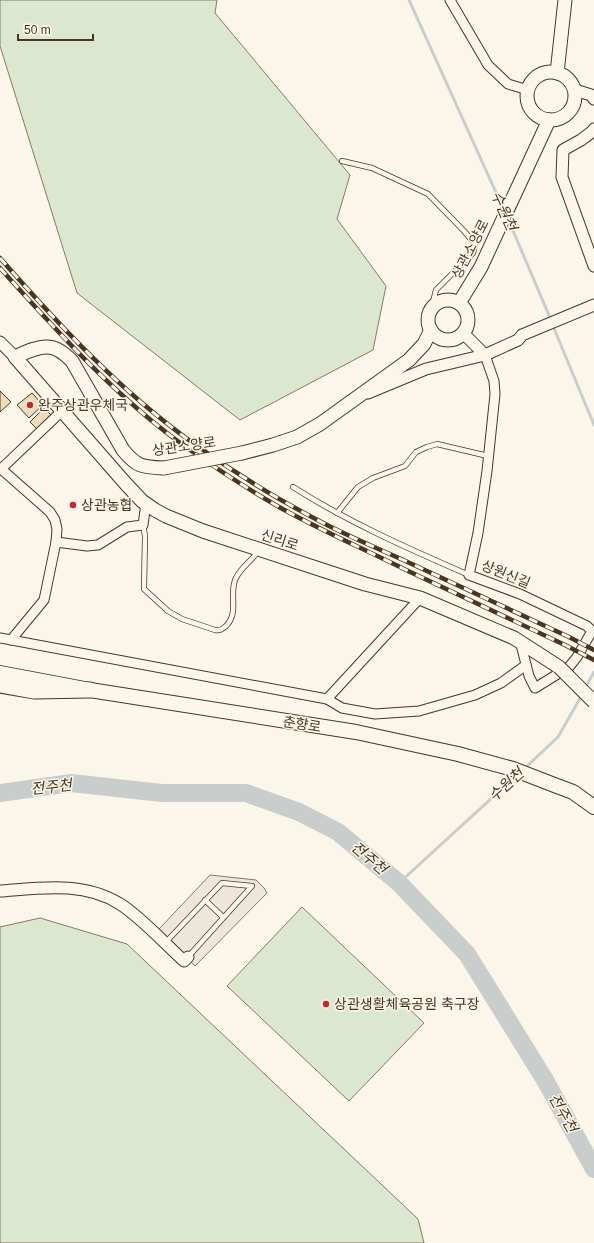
<svg xmlns="http://www.w3.org/2000/svg" width="594" height="1243" viewBox="0 0 594 1243" font-family="Helvetica,'Noto Sans KR',sans-serif">
<style>
.green{fill:#dce7d0;stroke:#887966}
.parking{fill:#ede7d9;stroke:#887966}
.lines{fill:none;stroke-linecap:round;stroke-linejoin:round}
.stream{stroke:#c9cecd;stroke-width:3}
.river{stroke:#c9cecd;stroke-width:18}
.building{fill:#ecdcbc;stroke:#4a3520}
.service-casing{stroke:#4a3520;stroke-width:6}
.minor-casing{stroke:#4a3520;stroke-width:11}
.tertiary-casing{stroke:#4a3520;stroke-width:13}
.secondary-casing{stroke:#4a3520;stroke-width:15}
.primary-casing{stroke:#4a3520;stroke-width:16}
.trunk-casing{stroke:#4a3520;stroke-width:17}
.service{stroke:#fbf6e9;stroke-width:4.5}
.minor{stroke:#fbf6e9;stroke-width:9}
.tertiary{stroke:#fbf6e9;stroke-width:11}
.secondary{stroke:#fbf6e9;stroke-width:13}
.primary{stroke:#fbf6e9;stroke-width:14}
.trunk{stroke:#fbf6e9;stroke-width:15}
.rail-casing{stroke:#4a3520;stroke-width:4.5}
.rail{stroke:#fbf6e9;stroke-width:3;stroke-dasharray:9;stroke-linecap:butt}
.secondary-bridge-casing{stroke:#4a3520;stroke-width:15;stroke-linecap:butt}
.secondary-bridge{stroke:#fbf6e9;stroke-width:13}
.poi-dot{fill:#c62828;stroke:#fbf6e9;stroke-width:1.5}
.labels{text-anchor:middle;stroke-width:3;stroke-linejoin:round;paint-order:stroke}
.street-label{font-size:14px;fill:#4a3520;stroke:#fbf6e9}
.poi-label{font-size:14px;fill:#4a3520;stroke:#fbf6e9;text-anchor:start}
.water-label{font-size:15px;font-style:italic;fill:#4a3520;stroke:#fbf6e9}
</style>
<rect width="100%" height="100%" fill="#fbf6e9"/>
<g class="green">
<path d="M0,0H217L215,13L350,175L337,219L386,286L373,350L240,420L77,293L0,46Z"/>
<path d="M302,907L424,1023L349,1101L227,986Z"/>
<path d="M40,918L127,944L418,1219L424,1243H0V927Z"/>
</g>
<path class="parking" d="M210,875L256,880L264,888L267,893L195,966L159,929Z"/>
<g class="lines">
<g class="stream">
<path d="M409,0L503,208"/>
<path d="M508,219L551,320"/>
<path d="M553,326L594,425"/>
<path d="M585,688L594,672"/>
<path d="M525,768L558,737L582,695"/>
<path d="M399,883L517,775"/>
</g>
<path class="river" d="M0,793L71,783L162,793H246L299,812L338,832L399,883L467,954L545,1080L594,1169"/>
</g>
<g class="building">
<path d="M0,391L11,402L0,412Z"/>
<path d="M32,393L43,405L29,418L17,405Z"/>
<path d="M44,408L52,416L38,430L30,422Z"/>
</g>
<g class="lines">
<defs>
<g id="service">
<path d="M342,161L372,168L428,194L464,231L475,244L473,253L436,290L431,310"/>
<path d="M293,487C348,522 409,549 469,575"/>
<path d="M337,513L358,487L373,478L405,466L416,452L427,447L437,444L488,456"/>
<path d="M143,525L145,536L144,589L168,611L182,619L215,630C220,631 222,629 226,626C240,612 228,593 236,578C241,567 252,561 258,551"/>
<path d="M205,900L223,917"/>
<path d="M165,943L222,883L252,886L188,957"/>
</g>
<g id="minor">
<path d="M450,0L488,65L508,84L528,90"/>
<path d="M485,355L494,381L495,394L487,471L478,533L469,575L520,594L587,626L592,631L577,657L569,667L535,688L529,676L520,641"/>
<path d="M0,468L50,512L55,520L57,529L56,542L44,600L11,640"/>
<path d="M0,470L62,411"/>
<path d="M56,542L87,546L98,545L127,527L143,525L146,503"/>
<path d="M0,638L327,699L420,598"/>
<path d="M327,699L342,708L375,714L419,711L475,695L501,683L526,665"/>
</g>
<g id="tertiary">
<path d="M575,90L591,95L594,99"/>
<path d="M594,129L593,131L581,140L563,150L562,177L594,266"/>
<path d="M463,333L485,355L518,340L522,335L594,305"/>
<path d="M0,342L15,357"/>
<path d="M368,393L426,369L485,355"/>
<path d="M0,891C40,888 84,881 120,904C141,917 165,944 184,961L188,957"/>
</g>
<g id="secondary">
<circle cx="551" cy="96" r="24"/>
<path d="M557,73L565,0"/>
<circle cx="448" cy="320" r="20"/>
<path d="M459,303L481,267L549,120"/>
<path d="M242,453L273,445L297,437L320,424L409,360L424,344L431,330"/>
<path d="M164,468C142,467 137,467 123,450L72,361C66,355 57,347 48,347C38,346 24,353 15,357L126,484L142,501L155,510L166,516L203,531L365,584L420,598L514,638L559,667"/>
</g>
<path id="primary" d="M0,673L90,690L356,732L458,754L513,769L557,786L573,792L594,807"/>
<path id="trunk" d="M0,685L34,691L90,690"/>
</defs>
<use href="#service" class="service-casing"/>
<use href="#minor" class="minor-casing"/>
<use href="#tertiary" class="tertiary-casing"/>
<use href="#secondary" class="secondary-casing"/>
<use href="#primary" class="primary-casing"/>
<use href="#trunk" class="trunk-casing"/>
<use href="#service" class="service"/>
<use href="#minor" class="minor"/>
<use href="#tertiary" class="tertiary"/>
<use href="#secondary" class="secondary"/>
<use href="#primary" class="primary"/>
<use href="#trunk" class="trunk"/>
<defs>
<g id="rail">
<path d="M0,258C59,325 120,391 193,443C236,474 282,502 329,526C357,540 386,552 414,565C466,589 517,613 569,637L594,650"/>
<path d="M0,268C57,331 114,395 183,445C214,467 246,488 279,507C320,530 364,549 406,570C459,595 512,620 565,645L594,660"/>
</g>
</defs>
<use href="#rail" class="rail-casing"/>
<use href="#rail" class="rail"/>
<defs>
<g id="secondary-bridge">
<path d="M164,468L242,453"/>
<path d="M559,667L594,702"/>
</g>
</defs>
<use href="#secondary-bridge" class="secondary-bridge-casing"/>
<use href="#secondary-bridge" class="secondary-bridge"/>
</g>
<g class="poi-dot">
<circle cx="30" cy="405" r="4"/>
<circle cx="73" cy="505" r="4"/>
<circle cx="326" cy="1004" r="4"/>
</g>
<g class="labels">
<g class="street-label">
<text transform="translate(470 249) rotate(-63)" y="5">상관소양로</text>
<text transform="translate(184 446) rotate(-8)" y="5">상관소양로</text>
<text transform="translate(280 540) rotate(18)" y="5">신리로</text>
<text transform="translate(506 574) rotate(22)" y="5">상원신길</text>
<text transform="translate(302 724) rotate(9)" y="5">춘향로</text>
</g>
<g class="poi-label">
<text x="38" y="410">완주상관우체국</text>
<text x="81" y="510">상관농협</text>
<text x="334" y="1009">상관생활체육공원 축구장</text>
</g>
<g class="water-label">
<text transform="translate(504 211) rotate(66)" y="5">수원천</text>
<text transform="translate(506 785) rotate(-42)" y="5">수원천</text>
<text transform="translate(51 787) rotate(-6)" y="5">전주천</text>
<text transform="translate(369 858) rotate(40)" y="5">전주천</text>
<text transform="translate(563 1113) rotate(61)" y="5">전주천</text>
</g>
</g>
<path d="M18 34v6h75v-6" fill="none" stroke="#4a3520" stroke-width="2"/>
<text x="24" y="34" font-size="12" fill="#4a3520" stroke="#fbf6e9" stroke-width="3" paint-order="stroke">50 m</text>
</svg>
